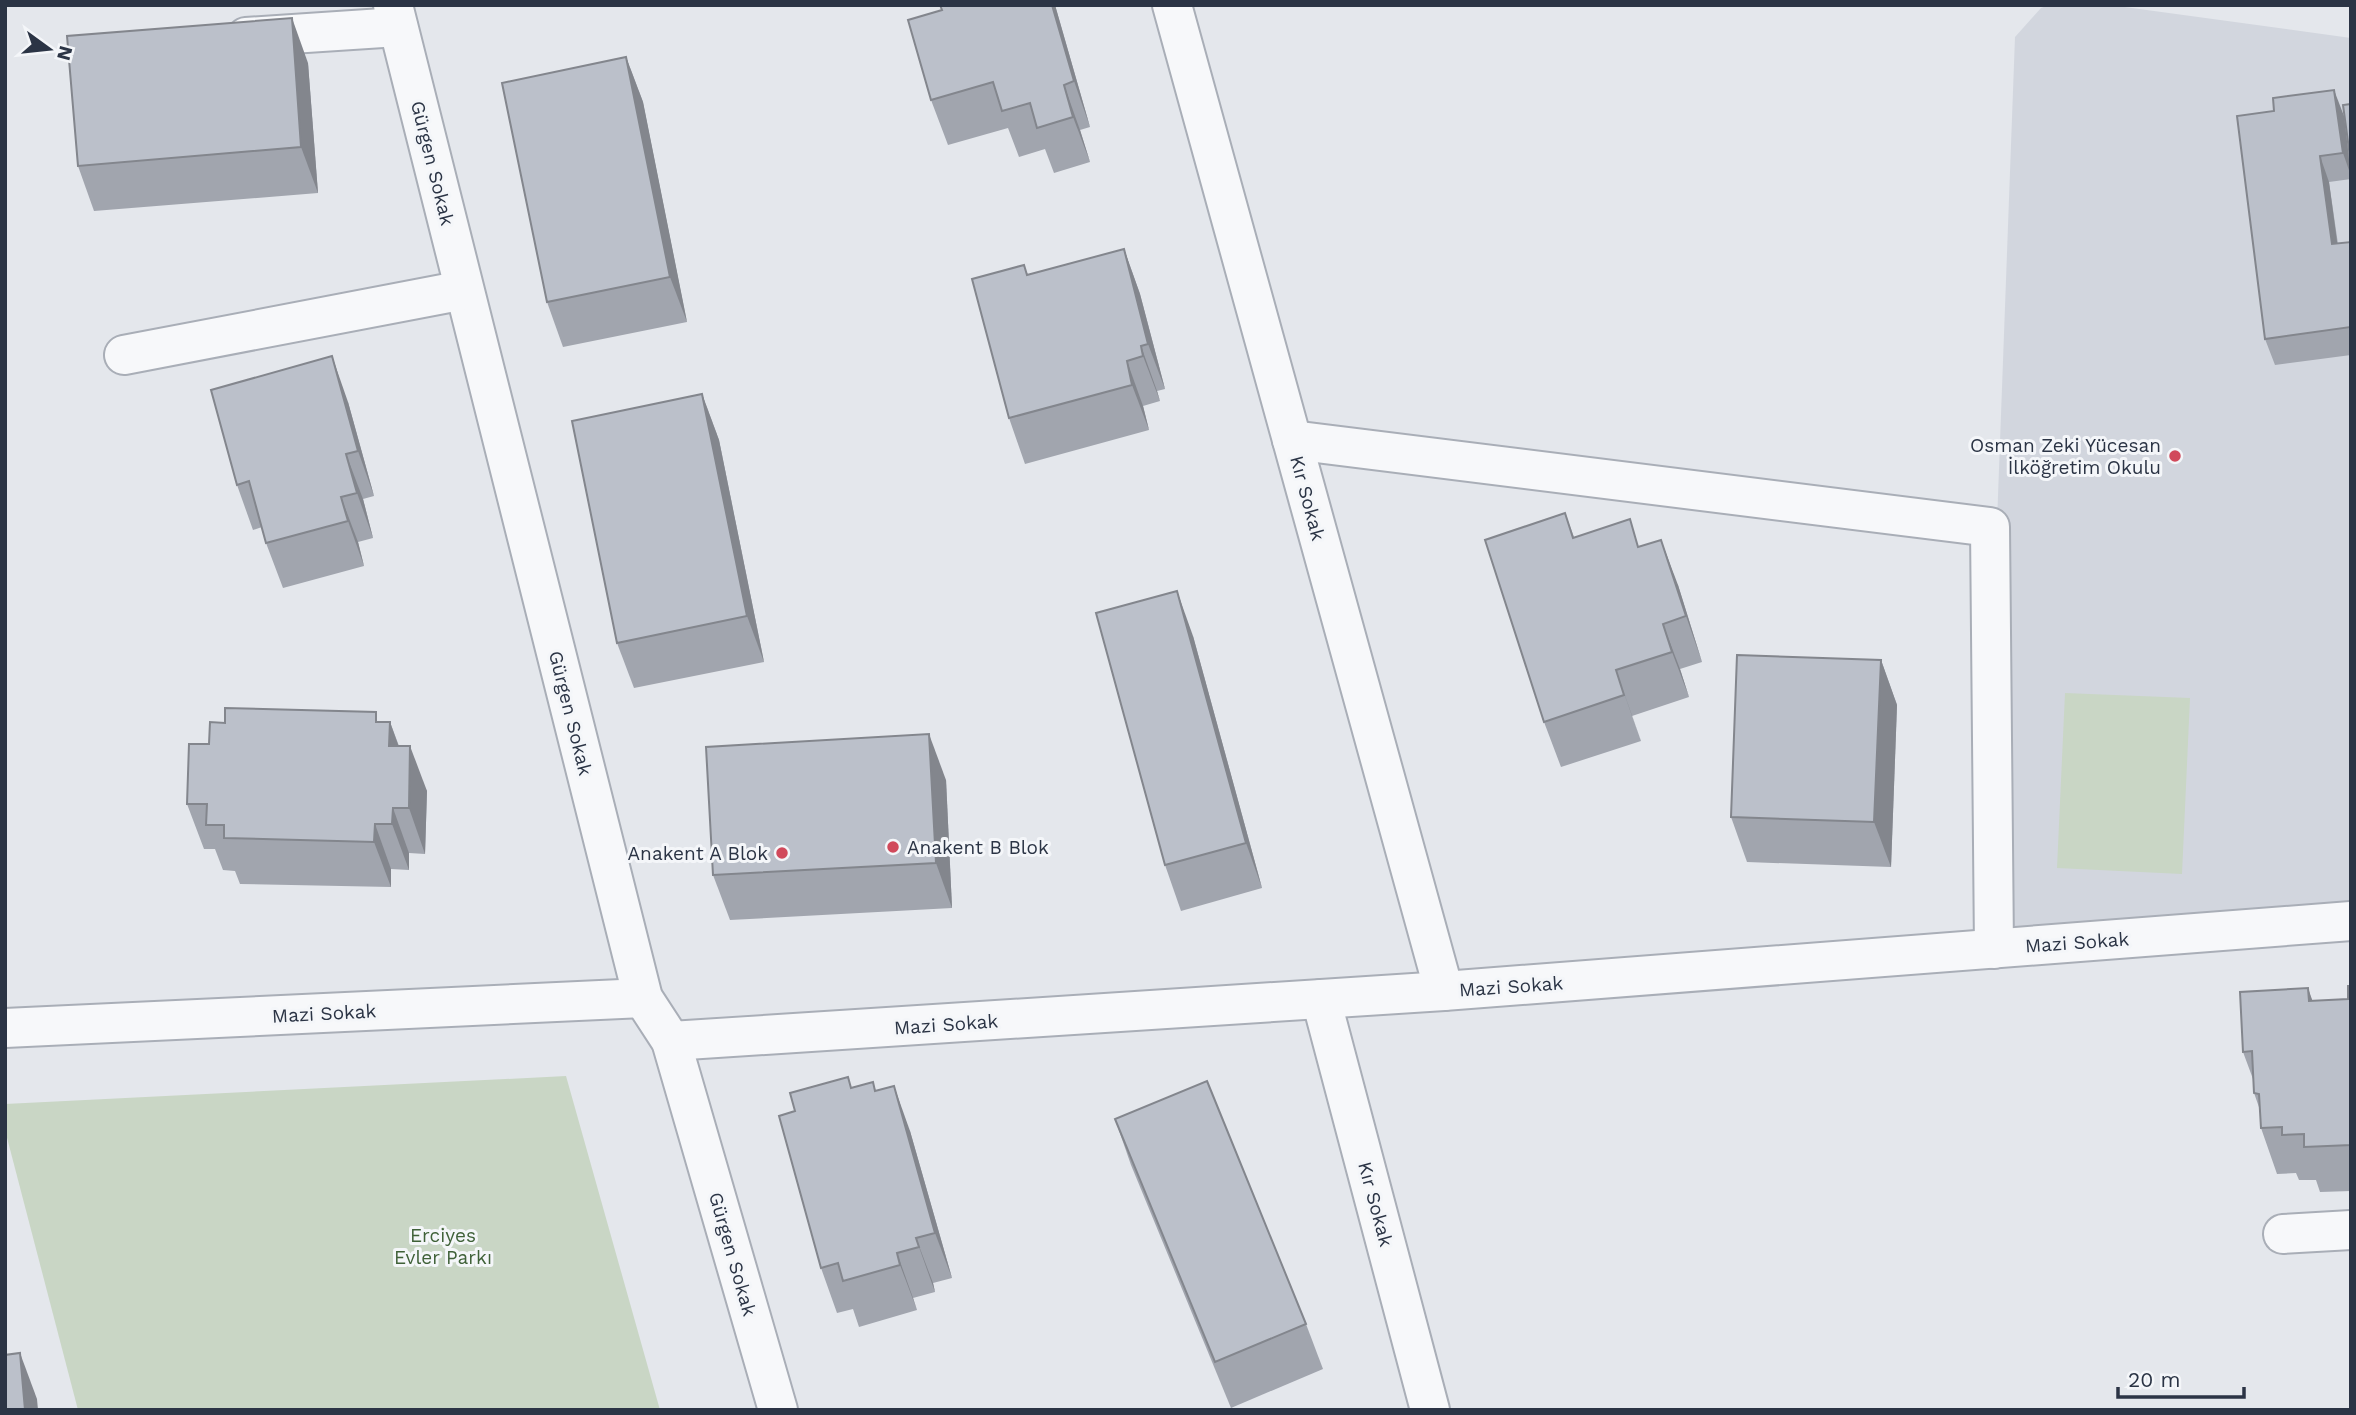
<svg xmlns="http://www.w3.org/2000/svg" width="2356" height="1415" viewBox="0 0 2356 1415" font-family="'Work Sans',sans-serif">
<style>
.built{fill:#d2d6de}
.green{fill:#c9d6c5}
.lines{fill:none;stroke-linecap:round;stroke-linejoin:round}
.minor-casing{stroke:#a9aeb7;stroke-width:42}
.minor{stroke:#f7f8fa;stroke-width:38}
.wall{fill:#a1a5ae}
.shaded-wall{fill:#83868d}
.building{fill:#bbc0ca;stroke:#83868d;stroke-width:2}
.poi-dot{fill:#d1495b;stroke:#f4f6f9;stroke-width:2.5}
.labels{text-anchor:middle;stroke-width:6;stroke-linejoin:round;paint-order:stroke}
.street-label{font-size:19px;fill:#2b3445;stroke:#f4f6f9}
.poi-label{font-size:19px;fill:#2b3445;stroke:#f4f6f9;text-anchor:end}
.park-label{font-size:19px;fill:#3f6138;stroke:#f4f6f9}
</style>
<rect width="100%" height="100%" fill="#e4e7ec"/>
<path class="built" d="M2049,5H2110L2351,38V909L2018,940L1984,874L2015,37L2041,8Z"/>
<g class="green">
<path d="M2065,693L2190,698L2182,874L2057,868Z"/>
<path d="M566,1076L660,1410H78L5,1130V1104Z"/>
</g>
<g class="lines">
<defs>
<g id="minor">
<path d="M393,5L643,998L671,1041L778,1410"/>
<path d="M1172,5L1444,991"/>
<path d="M246,37L398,27"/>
<path d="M124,355L464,290"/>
<path d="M1292,440L1990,527L1994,949"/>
<path d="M1321,999L1430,1410"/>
<path d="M5,1028L643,998"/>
<path d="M671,1041L1444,991L2351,921"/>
<path d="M2283,1234L2351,1230"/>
</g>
</defs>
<use href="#minor" class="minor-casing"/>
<use href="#minor" class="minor"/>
</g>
<g class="wall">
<path d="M940,5H1055L1090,127L1080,130L1090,162L1054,173L1045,149L1019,157L1008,128L948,145L931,100L942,10Z"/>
<path d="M626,57L643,102L687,322L563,347L547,302Z"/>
<path d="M308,63L318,193L94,211L78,166Z"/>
<path d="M2237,116H2344L2351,169V179L2329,182L2338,244L2351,242V355L2275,365L2265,339Z"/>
<path d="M1124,249L1140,294L1165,389L1157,391L1160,401L1143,406L1149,430L1025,464L1009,418L1028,275Z"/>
<path d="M702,394L719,440L764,662L634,688L617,643Z"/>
<path d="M348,402L374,496L363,499L373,538L358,542L364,566L283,588L266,543L262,527L253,530L237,485Z"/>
<path d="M1565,513L1574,537L1639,547L1678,585L1702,662L1680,669L1689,697L1632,716L1641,741L1561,767L1544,722Z"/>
<path d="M1193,636L1262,888L1181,911L1165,865Z"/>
<path d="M1881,660L1897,705L1891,867L1747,862L1731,817Z"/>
<path d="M380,722H390L399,746L427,791L425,854L409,853V870L391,869V887L240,884L235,871L223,870L215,849H204L187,804L209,744Z"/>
<path d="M946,780L952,908L730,920L713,875Z"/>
<path d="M2351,986V1191L2320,1192L2316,1180H2299L2296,1173L2277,1174L2261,1128L2260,1110L2254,1093L2253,1079L2243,1052L2308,988L2312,1001L2348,999Z"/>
<path d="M873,1082L876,1091L910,1131L952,1278L933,1283L935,1292L913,1298L917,1310L859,1327L853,1309L837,1313L821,1268L795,1111L852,1088Z"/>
<path d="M1115,1119L1306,1324L1323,1369L1231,1408L1131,1165Z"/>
</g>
<g class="shaded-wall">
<path d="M1052,5H1055L1090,127L1074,81Z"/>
<path d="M292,18L308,63L318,193L301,147Z"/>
<path d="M626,57L643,102L687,322L670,277Z"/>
<path d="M1064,85L1080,130L1090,162L1073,117Z"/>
<path d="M2334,90L2344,116L2351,176L2343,153Z"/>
<path d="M2320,156L2329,182L2341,271L2332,244Z"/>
<path d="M1124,249L1140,294L1165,389L1148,344Z"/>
<path d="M1141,346L1157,391L1160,401L1143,356Z"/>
<path d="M332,356L348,402L374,496L358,451Z"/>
<path d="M1127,361L1143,406L1149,430L1132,385Z"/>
<path d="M702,394L719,440L764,662L747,616Z"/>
<path d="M346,454L363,499L373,538L357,493Z"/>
<path d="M341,497L358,542L364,566L348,521Z"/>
<path d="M1661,540L1678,585L1702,662L1686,616Z"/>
<path d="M1177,591L1193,636L1262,888L1246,843Z"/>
<path d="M1663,624L1680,669L1689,697L1672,652Z"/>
<path d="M1881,660L1897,705L1891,867L1874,822Z"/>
<path d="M1616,670L1632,716L1641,741Z"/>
<path d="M390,722L406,767L389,746Z"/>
<path d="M929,734L946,780L952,908L936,863Z"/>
<path d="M410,746L427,791L425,854L409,808Z"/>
<path d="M393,808L409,853V870L392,824Z"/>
<path d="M375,824L391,869V887L374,842Z"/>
<path d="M2308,988L2324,1034L2309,1001Z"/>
<path d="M894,1086L910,1131L952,1278L935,1233Z"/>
<path d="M916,1238L933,1283L935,1292L919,1247Z"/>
<path d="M897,1253L913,1298L917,1310L900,1265Z"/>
<path d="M20,1353L37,1399L38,1410H25Z"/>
</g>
<g class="building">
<path d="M940,5H1052L1074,81L1064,85L1073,117L1037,128L1030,103L1002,111L993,82L931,100L908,20L942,10Z"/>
<path d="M292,18L301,147L78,166L67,36Z"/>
<path d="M626,57L670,277L547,302L502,83Z"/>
<path d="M2334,90L2343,153L2320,156L2332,244L2351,242V327L2265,339L2237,116L2274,111L2273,98Z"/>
<path d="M2351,104V164L2343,105Z"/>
<path d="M1124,249L1148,344L1141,346L1143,356L1127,361L1132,385L1009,418L972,279L1024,265L1027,275Z"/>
<path d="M332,356L358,451L346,454L357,493L341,497L348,521L266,543L249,481L237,485L211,390Z"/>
<path d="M702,394L747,616L617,643L572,421Z"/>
<path d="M1565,513L1573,538L1630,519L1638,547L1661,540L1686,616L1663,624L1672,652L1616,670L1624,695L1544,722L1485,540Z"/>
<path d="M1177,591L1246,843L1165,865L1096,613Z"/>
<path d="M1737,655L1881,660L1874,822L1731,817Z"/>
<path d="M225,708L376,712V722H390L389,746H410L409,808H393L392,824H375L374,842L224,838V825H206L207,804H187L189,744H209L210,722L225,723Z"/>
<path d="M929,734L936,863L713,875L706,747Z"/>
<path d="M2348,986H2351V1145L2304,1147V1134L2282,1135V1127L2261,1128L2259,1094L2254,1093L2252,1051L2243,1052L2240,992L2308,988L2309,1001L2348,999Z"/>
<path d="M848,1077L851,1088L873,1082L875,1091L894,1086L935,1233L916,1238L919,1247L897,1253L900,1265L843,1281L838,1263L821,1268L779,1116L795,1111L790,1093Z"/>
<path d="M1207,1081L1306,1324L1215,1362L1115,1119Z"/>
<path d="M20,1353L25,1410H5V1355Z"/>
</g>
<g class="poi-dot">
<circle cx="2175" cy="456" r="7"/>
<circle cx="893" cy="847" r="7"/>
<circle cx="782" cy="853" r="7"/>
</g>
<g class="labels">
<g class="street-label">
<text transform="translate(433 163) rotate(76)" y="7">Gürgen Sokak</text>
<text transform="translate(1308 498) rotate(75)" y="7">Kır Sokak</text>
<text transform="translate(571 713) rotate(76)" y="7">Gürgen Sokak</text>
<text transform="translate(2077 942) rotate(-4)" y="7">Mazi Sokak</text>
<text transform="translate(1511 986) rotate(-4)" y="7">Mazi Sokak</text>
<text transform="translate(324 1013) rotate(-3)" y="7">Mazi Sokak</text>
<text transform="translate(946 1024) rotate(-4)" y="7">Mazi Sokak</text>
<text transform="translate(1376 1204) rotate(75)" y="7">Kır Sokak</text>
<text transform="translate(733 1254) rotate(74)" y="7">Gürgen Sokak</text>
</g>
<g class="poi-label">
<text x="2161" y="452">Osman Zeki Yücesan<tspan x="2161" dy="22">İlköğretim Okulu</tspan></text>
<text x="907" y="854" text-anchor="start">Anakent B Blok</text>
<text x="768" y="860">Anakent A Blok</text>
</g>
<g class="park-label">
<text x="443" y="1242">Erciyes<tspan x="443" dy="22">Evler Parkı</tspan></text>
</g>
</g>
<rect width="2356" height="1415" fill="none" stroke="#2b3445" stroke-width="14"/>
<g transform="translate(49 49) rotate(105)" stroke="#f4f6f9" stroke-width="5" paint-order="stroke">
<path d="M0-5L12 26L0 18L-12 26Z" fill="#2b3445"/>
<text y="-10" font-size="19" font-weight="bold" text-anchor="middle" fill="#2b3445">N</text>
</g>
<path d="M2118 1387v10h126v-10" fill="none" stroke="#2b3445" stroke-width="3.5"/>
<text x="2128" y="1387" font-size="21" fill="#2b3445" stroke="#f4f6f9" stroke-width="5" paint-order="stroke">20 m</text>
</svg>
